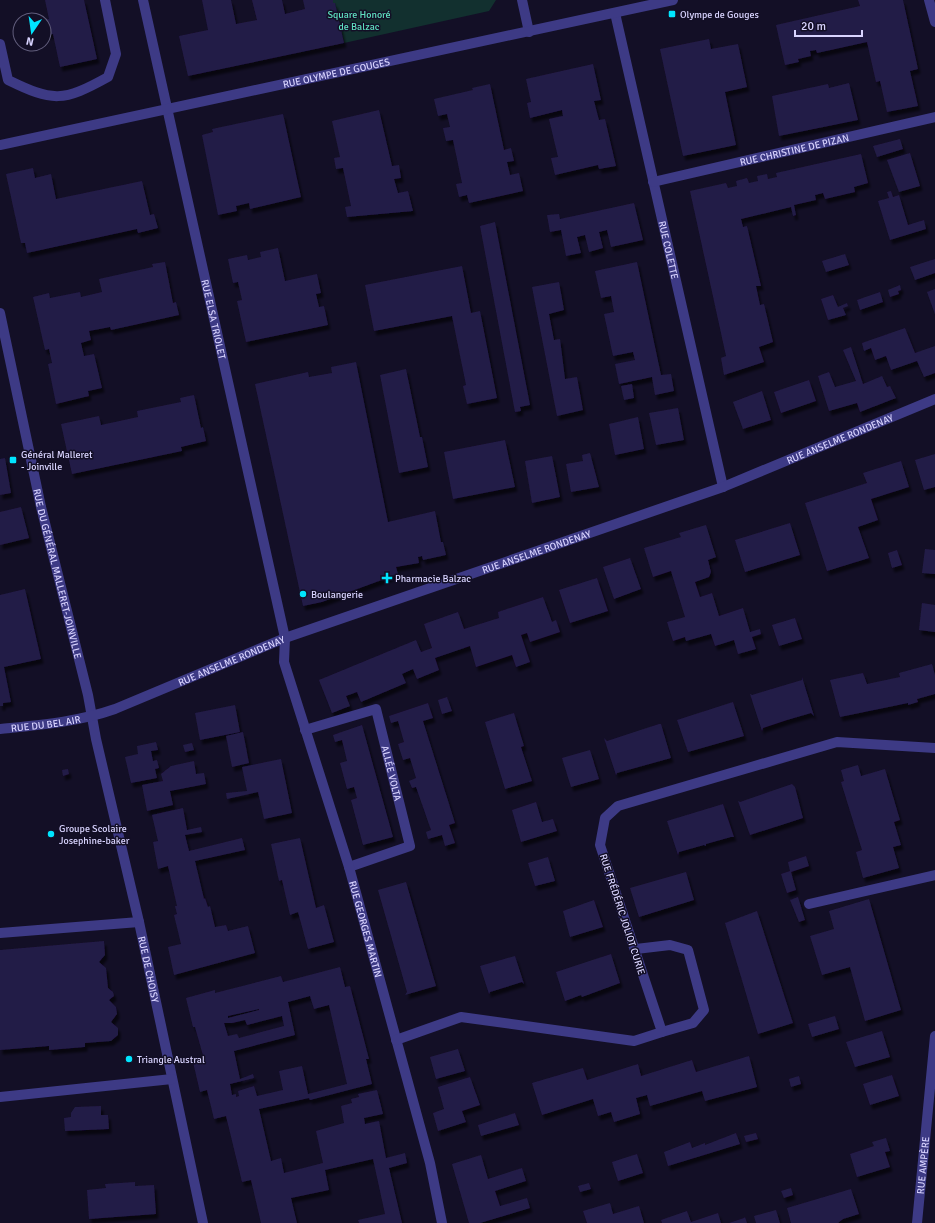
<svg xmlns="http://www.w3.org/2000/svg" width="935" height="1223" viewBox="0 0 935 1223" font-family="Signika,sans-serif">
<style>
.green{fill:#12302f}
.building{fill:#241b47;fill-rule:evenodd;filter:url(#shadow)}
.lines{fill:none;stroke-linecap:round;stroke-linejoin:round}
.lane{stroke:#3d3a85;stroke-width:10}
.street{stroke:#3d3a85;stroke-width:10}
.poi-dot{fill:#00e5ff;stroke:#130f26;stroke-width:1.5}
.labels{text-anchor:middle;stroke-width:3;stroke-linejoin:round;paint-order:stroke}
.park-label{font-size:10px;fill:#5fe0c0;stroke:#130f26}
.poi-label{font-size:10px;fill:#d9d4ff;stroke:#130f26;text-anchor:start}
.street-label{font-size:10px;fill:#d9d4ff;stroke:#130f26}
</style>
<defs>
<filter id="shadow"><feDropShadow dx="2.5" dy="4.5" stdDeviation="1" flood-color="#0009"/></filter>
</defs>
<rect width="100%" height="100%" fill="#130f26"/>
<path class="green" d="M333,0H496L489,11L344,43L335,3H333Z"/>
<g class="building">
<path d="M45,0H84L97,59L60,67L53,34L47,35L44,20L49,19Z"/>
<path d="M202,0H231L236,24L257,20L252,0H282L285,14L305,9L303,0H333V3H335L344,43L188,76L179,36L208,30Z"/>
<path d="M858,0H903L918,69L910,71L918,106L887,112L880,81L876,82L867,42L817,53L816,50L810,51L811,56L798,59L799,62L785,65L776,25L860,6Z"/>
<path d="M709,39L711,49L738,44L747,87L725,92L736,145L683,156L660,49Z"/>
<path d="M593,64L601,100L594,101L599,120L605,119L616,166L599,169L598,165L555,175L551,158L558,157L549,119L563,116L562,110L530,118L527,103L531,102L526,79Z"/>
<path d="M849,83L858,120L779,136L772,96L828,84L829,88Z"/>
<path d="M490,84L504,150L511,148L514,161L507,162L510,175L519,173L523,191L469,203L467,195L459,197L456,184L462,183L453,140L446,141L443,128L450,127L447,114L438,116L434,99L473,90L472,88Z"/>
<path d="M379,110L392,166L399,165L401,178L394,179L398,193L408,191L413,211L347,217L345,207L351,206L343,168L336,169L334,158L340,157L332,121Z"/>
<path d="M283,114L301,197L250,209L249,203L236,206L237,211L218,215L202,135L213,132L212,129Z"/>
<path d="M900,139L903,149L877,157L873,146Z"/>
<path d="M910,153L920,186L899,192L887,160Z"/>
<path d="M861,154L868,183L854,187L855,192L825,199L823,193L815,195L816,200L794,205L796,215L793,216L791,207L741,219L743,227L747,226L761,286H756L760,305L764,304L773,342L759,347L764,362L724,375L721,358L726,356L690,191L726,183L728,188L737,186L736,181L747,178L749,183L758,181L757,176L767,174L768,179L777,177L776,173Z"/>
<path d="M33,168L35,178L51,174L56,199L142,181L150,215L154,214L158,228L138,233L137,229L27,253L25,243H21L6,174Z"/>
<path d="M891,191L893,197L899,195L908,225L924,220L926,229L890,240L878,201L889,198L887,192Z"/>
<path d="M634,203L643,240L611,247L607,230L599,232L603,248L589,252L585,235L577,237L581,253L566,256L561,230L550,232L547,215L559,214L560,219Z"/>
<path d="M495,222L530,405L520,407L521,411L515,412L480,226Z"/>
<path d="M278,248L285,281L317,274L321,293L316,294L319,307L324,306L328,325L246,342L237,301L242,300L238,282L233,283L228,259L247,255L248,260L261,257L260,252Z"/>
<path d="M845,254L849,265L826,272L822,261Z"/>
<path d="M935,259V273L915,280L910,267Z"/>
<path d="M165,262L173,303L176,302L179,315L111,330L110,327L89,331L91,340L81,343L84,356L94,354L102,388L88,391L89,396L56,404L48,364L52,363L49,349L45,350L33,297L49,293L50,298L80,292L81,297L102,292L99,279L153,267L152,264Z"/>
<path d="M637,262L661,375L671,374L674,391L655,395L652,377L619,384L615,364L635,360L633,352L613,356L604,314L614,312L611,296L601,298L595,271Z"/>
<path d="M462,266L471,313L480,311L497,398L467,404L463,386L466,385L452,316L374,331L365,285Z"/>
<path d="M559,282L564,310L549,314L554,340L560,339L565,379L577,377L583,410L557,416L532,287Z"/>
<path d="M900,285L901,290L898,291L899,294L890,297L888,290Z"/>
<path d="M935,289V314L927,292Z"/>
<path d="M880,292L883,302L860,310L857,300Z"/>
<path d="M833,295L838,307L847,303L848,306L843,308L846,315L828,320L821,299Z"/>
<path d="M905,328L915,353L935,346V373L924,377L917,361L891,370L886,356L875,360L871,348L864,351L862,343Z"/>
<path d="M851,347L863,384L882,376L887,387L890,386L896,398L860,412L857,403L829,411L818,376L829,372L835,387L856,381L843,350Z"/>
<path d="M356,362L388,522L435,511L441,542H443L446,555L423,560L422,556L418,557L419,563L396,567L398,574L322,602L303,606L255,384L308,372L309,377L332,373L331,367Z"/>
<path d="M406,369L420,437H422L428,467L399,473L380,375Z"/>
<path d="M809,380L816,401L781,413L774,392Z"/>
<path d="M632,384L634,398L624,400L621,386Z"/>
<path d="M762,391L771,420L743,429L733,402Z"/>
<path d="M194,395L201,428L203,427L206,441L181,447L182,451L72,474L61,424L99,416L101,425L138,417L137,411L181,402L180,398Z"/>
<path d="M678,408L684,440L656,445L649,413Z"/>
<path d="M638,417L644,449L615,455L609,424Z"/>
<path d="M505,440L515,487L453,499L444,452Z"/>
<path d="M590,453L599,487L571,492L566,464L583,461L582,455Z"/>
<path d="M935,454V487L924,490L915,460Z"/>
<path d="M552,456L560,497L532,503L525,461Z"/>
<path d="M5,458L11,493L0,495V459Z"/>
<path d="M901,461L909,487L871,499L878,520L858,527L869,558L827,571L805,503L867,483L863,473Z"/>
<path d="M21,507L29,538L0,545V512Z"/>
<path d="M790,523L800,555L745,572L735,540Z"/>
<path d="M706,525L716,557L708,560L711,572L709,577L695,582L700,597L712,593L719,616L743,608L750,632L760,629L761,634L752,637L756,649L738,654L734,640L715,646L711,634L686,641L685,637L673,641L667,622L685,617L671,571L653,577L644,548L681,537L679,533Z"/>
<path d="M925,549L935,550V574L922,573Z"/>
<path d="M897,550L902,565L892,568L888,553Z"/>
<path d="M630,558L641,589L614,599L603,567Z"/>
<path d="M597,578L608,611L570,623L559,590Z"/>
<path d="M25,589L41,659L4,667L11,702L3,703V706H0V595Z"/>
<path d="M543,597L552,622L556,620L560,632L530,642L527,633L521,635L530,662L516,667L512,655L476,667L470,646L435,658L439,670L417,679L413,669L402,674L406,683L361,702L357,692L346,696L350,706L332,713L319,680L416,640L421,652L432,648L424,624L458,612L464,629L499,618L498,612Z"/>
<path d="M922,603L935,605V632L919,630Z"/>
<path d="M795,618L802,639L779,646L772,625Z"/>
<path d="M932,664L935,675V694L917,699L918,702L908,705V703L840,717L830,680L863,673L867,684L900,677L899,673Z"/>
<path d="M802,677L814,716L811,713L787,720L763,728L762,731L750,694L752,695L802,680Z"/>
<path d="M447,697L452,711L442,714L438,700Z"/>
<path d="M733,702L744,736L688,752L677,720Z"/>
<path d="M428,703L433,718L423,721L455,823L449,825L455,843L445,846L442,835L428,839L426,832L431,830L416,787L412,788L409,781L416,778L410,758L403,760L398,744L404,742L398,721L391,723L389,716Z"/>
<path d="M235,705L240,732L200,740L195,713Z"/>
<path d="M514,713L524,746L521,747L532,781L505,789L485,722Z"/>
<path d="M659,724H661L671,758L617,773L616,775L604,738L607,741Z"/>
<path d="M362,725L393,837L363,845L351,800L357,798L354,787L347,789L340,763L347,761L342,740L335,742L333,735Z"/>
<path d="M243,732L249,763L232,767L226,736Z"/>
<path d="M156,742L158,750L151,751L153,761L157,760L159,768L155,769L157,778L131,783L125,757L138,754L137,746Z"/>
<path d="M192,743L194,750L185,752L183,745Z"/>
<path d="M590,750L599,779L571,787L562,758Z"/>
<path d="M281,759L292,813L264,819L258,792L227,799L226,793L247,791L242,767Z"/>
<path d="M194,761L196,774L204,773L206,784L170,791L173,805L147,811L142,785L163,781L161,774L171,766Z"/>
<path d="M858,765L861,776L885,769L900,820L894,822L901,845L893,847L899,868L863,878L856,852L862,850L841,782L844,781L841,770Z"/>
<path d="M68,769L69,774L63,776L62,770Z"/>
<path d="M792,784L795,787L803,818L750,835L738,801L740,802Z"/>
<path d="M536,802L542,822L553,819L557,831L521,842L512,810Z"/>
<path d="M723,804L734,837H731L706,844V846L704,845L679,852L678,855L667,821Z"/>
<path d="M183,808L187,830L201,827L202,832L185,835L189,851L242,838L245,850L195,861L204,899L205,898L208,907L210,906L215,927L226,925L228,931L248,926L255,953L174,975L168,947L181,944L174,915L177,914L175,906H177L168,866L158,869L153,842L158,841L152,815Z"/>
<path d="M300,838L316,908L324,905L334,942L308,949L298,912L290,915L282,880L279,881L271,844Z"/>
<path d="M806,856L809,866L791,872L796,890L787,893L781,874L790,871L788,862Z"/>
<path d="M548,857L555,881L535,886L528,863Z"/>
<path d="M686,872L694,900L639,917L630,888Z"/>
<path d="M406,882L436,986L405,995L407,992L378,890Z"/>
<path d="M798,897L805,920L799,922L790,900Z"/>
<path d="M869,899L901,1010L865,1021L850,967L822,975L810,936L834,929L829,911Z"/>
<path d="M594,900L603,927L570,937L563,911Z"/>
<path d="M757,911L793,1023L758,1034L725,923Z"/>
<path d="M104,941L105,955L99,962L106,968L108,988L113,992L114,996L109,1000L116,1007L117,1014L111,1022L118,1028V1035L111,1041L85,1043V1047L49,1050V1046L0,1050V950Z"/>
<path d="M611,954L620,983L582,997L581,995L565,1001L556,972Z"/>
<path d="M515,956L524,984L522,982L490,992L489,994L480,966Z"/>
<path d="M340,967L345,987L350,986L369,1059H366L372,1084L310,1100L309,1098L259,1109L271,1161L281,1158L284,1173L323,1163L316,1131L344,1123L341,1106L352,1103L351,1099L359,1097L358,1094L377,1090L383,1114L364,1118L365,1124L379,1121L386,1158L405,1153L407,1163L389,1168L402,1223H359L358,1220L385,1214L373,1159L325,1170L329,1190L291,1198L297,1223H261L251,1180L242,1182L226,1116L214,1119L207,1090L200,1092L193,1062L204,1059L195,1027H193L186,998L215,990V993L281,976L283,982ZM310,996L314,1009L329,1005L347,1084L308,1094L302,1066L279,1071L283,1090L257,1096L254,1086L238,1091L239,1096L236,1097V1094L232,1095L230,1084L254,1078L253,1074L240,1079L234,1051L295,1035L288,1002ZM259,1009V1010L228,1018V1016ZM282,1016L284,1026L239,1038L237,1034L228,1036L224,1023H232L245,1020L247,1025Z"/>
<path d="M835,1016L839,1029L812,1037L808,1024Z"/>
<path d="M882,1031L890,1057L855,1067L846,1042Z"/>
<path d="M458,1049L465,1071L436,1079L430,1057Z"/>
<path d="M749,1056L757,1087L705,1101L702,1091L650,1106L647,1095L636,1098L640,1114L614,1122L611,1112L598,1116L593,1099L542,1115L532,1083L583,1068L587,1080L638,1064L641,1076L692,1060L696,1072Z"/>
<path d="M892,1075L899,1096L870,1105L863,1084Z"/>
<path d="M799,1076L801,1084L791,1087L789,1079Z"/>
<path d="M470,1077L480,1105L462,1111L466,1122L438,1131L433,1113L444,1109L438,1087Z"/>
<path d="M101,1106V1115H108L109,1129L65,1131L64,1118L71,1117V1113L75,1107Z"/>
<path d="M515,1113L519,1125L481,1136L478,1125Z"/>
<path d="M736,1133L740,1144L668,1166L664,1152L690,1142L692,1148L705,1143V1145Z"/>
<path d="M756,1133L758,1139L746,1142L744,1136Z"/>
<path d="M886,1138L890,1151L885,1152L890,1167L857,1177L850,1154L874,1146L872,1142Z"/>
<path d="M637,1154L643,1173L618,1181L612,1162Z"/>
<path d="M481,1155L488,1179L522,1168L526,1181L495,1191L500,1206L527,1198L530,1208L480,1223H469L452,1164Z"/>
<path d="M135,1182V1186L154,1185L156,1214L89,1219L87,1190L106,1188L105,1184Z"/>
<path d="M589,1183L591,1189L580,1192L578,1186Z"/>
<path d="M791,1188L793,1195L784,1198L781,1191Z"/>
<path d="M851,1189L859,1214L843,1219L838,1223H791L787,1208Z"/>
<path d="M610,1203L613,1214L639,1206L644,1223H587L583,1211Z"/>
<path d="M776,1210L780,1223H756L754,1216Z"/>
<path d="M687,1211L691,1222L718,1213L721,1223H662L661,1220Z"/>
<path d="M745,1217L747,1223H729L744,1218Z"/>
</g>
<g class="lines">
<g class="lane">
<path d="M0,44L8,80C53,102 63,102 108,77L116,54L105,0"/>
<path id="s1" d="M305,730L376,709L410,846L349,867"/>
<path d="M809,904L935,875"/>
<path d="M0,933L139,922"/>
</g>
<g class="street">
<path id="s2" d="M143,0L285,638L284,662L349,867L430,1163L442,1223"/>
<path d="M522,0L529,32"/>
<path d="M929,0L935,22"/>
<path id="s3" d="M615,13L723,487"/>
<path id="s4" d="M0,145L673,0"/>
<path id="s5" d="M653,182L935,117"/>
<path id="s6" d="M0,313L41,507L88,695L96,739L139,922L203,1223"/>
<path id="s7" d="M0,729C39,725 78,722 115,709L285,638L723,487L935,399"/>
<path d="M636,949L670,945L688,950L704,1010L693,1023L662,1032"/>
<path d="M396,1040L461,1017L634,1041L662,1032L600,845L605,818L618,806L837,742L935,748"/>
<path d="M0,1097L172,1079"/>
<path id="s8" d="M917,1223L935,1036"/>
</g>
</g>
<g class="poi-dot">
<rect x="668" y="10" width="8" height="8" rx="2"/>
<rect x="9" y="456" width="8" height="8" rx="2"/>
<path d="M385 572h4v4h4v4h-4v4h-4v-4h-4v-4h4z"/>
<circle cx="303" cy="594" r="4"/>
<circle cx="51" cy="834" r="4"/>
<circle cx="129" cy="1059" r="4"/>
</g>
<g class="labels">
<g class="park-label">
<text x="359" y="18">Square Honoré<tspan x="359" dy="12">de Balzac</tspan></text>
</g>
<g class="poi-label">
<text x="680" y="18">Olympe de Gouges</text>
<text x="21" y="458">Général Malleret<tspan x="21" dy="12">- Joinville</tspan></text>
<text x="395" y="582">Pharmacie Balzac</text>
<text x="311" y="598">Boulangerie</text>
<text x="59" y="832">Groupe Scolaire<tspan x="59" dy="12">Josephine-baker</tspan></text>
<text x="137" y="1063">Triangle Austral</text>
</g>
<g class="street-label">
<text dy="4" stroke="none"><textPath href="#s4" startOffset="344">RUE OLYMPE DE GOUGES</textPath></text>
<text dy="4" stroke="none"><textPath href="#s5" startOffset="145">RUE CHRISTINE DE PIZAN</textPath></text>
<text dy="4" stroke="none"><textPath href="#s3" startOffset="243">RUE COLETTE</textPath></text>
<text dy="4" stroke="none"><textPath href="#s2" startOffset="327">RUE ELSA TRIOLET</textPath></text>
<text dy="4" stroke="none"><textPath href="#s7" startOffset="891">RUE ANSELME RONDENAY</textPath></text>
<text dy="4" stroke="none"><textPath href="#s7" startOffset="567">RUE ANSELME RONDENAY</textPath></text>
<text dy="4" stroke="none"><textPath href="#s6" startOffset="267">RUE DU GÉNÉRAL MALLERET-JOINVILLE</textPath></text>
<text dy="4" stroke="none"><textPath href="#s7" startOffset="243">RUE ANSELME RONDENAY</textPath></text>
<text dy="4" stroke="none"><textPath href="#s7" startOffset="46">RUE DU BEL AIR</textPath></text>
<text dy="4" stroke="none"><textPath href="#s1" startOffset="140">ALLÉE VOLTA</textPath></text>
<text transform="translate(623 914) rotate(72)" y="4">RUE FRÉDÉRIC JOLIOT CURIE</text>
<text dy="4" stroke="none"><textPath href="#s2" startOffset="957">RUE GEORGES MARTIN</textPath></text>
<text dy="4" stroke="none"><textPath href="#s6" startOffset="673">RUE DE CHOISY</textPath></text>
<text dy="4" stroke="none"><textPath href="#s8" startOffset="58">RUE AMPÈRE</textPath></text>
</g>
</g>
<g transform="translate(32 32) rotate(193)"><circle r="19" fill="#130f26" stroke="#625e7d"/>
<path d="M0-3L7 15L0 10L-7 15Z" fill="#00e5ff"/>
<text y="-6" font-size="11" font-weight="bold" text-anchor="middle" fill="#d9d4ff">N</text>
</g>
<path d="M795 30v6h67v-6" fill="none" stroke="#d9d4ff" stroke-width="2"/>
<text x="801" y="30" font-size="12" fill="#d9d4ff" stroke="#130f26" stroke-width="3" paint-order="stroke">20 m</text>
</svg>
